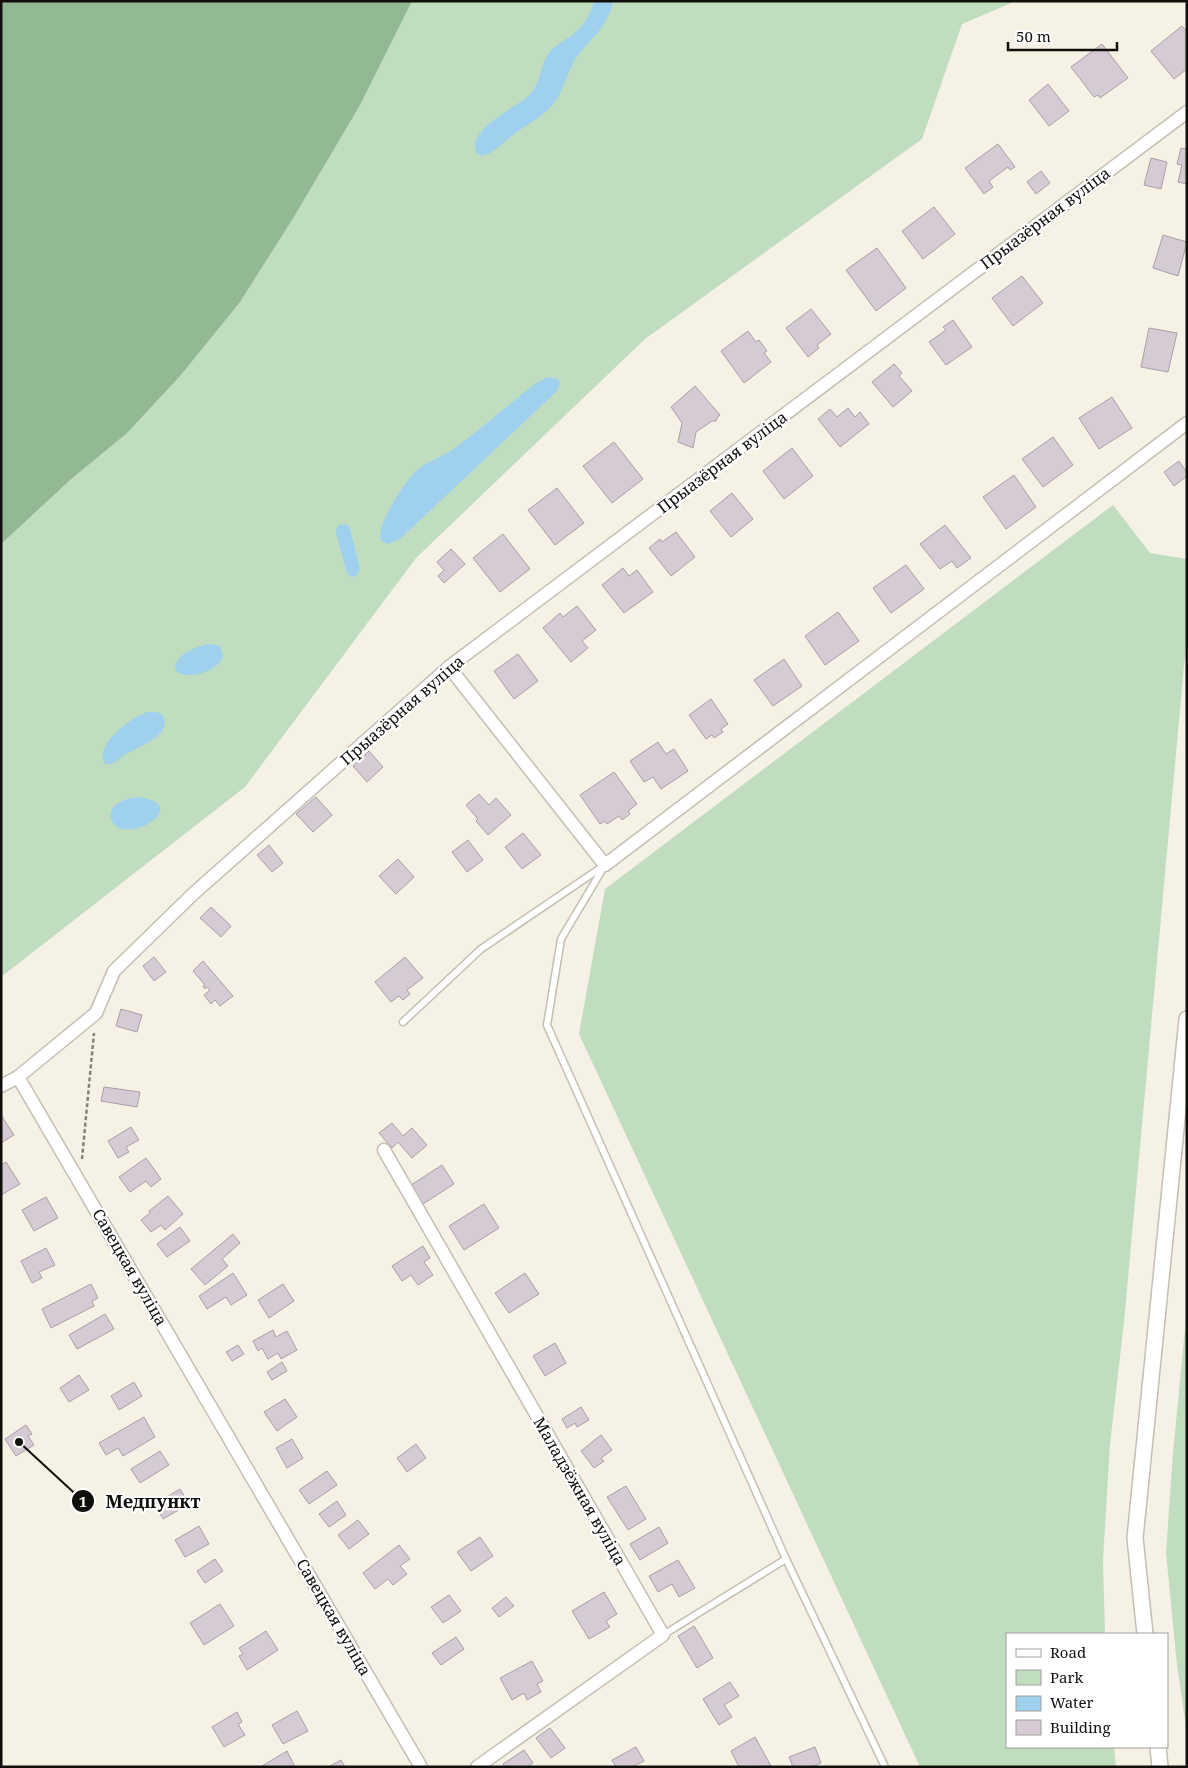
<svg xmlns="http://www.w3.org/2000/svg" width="1188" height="1768" viewBox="0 0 1188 1768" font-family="'Noto Serif',serif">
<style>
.green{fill:#c0ddc0}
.forest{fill:#93b894}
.water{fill:#9fd0ed}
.building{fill:#d6cbd4;stroke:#a99fa7}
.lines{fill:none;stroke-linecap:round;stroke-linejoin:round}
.service-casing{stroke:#c4bfb3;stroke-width:9}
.minor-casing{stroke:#c4bfb3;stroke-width:15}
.tertiary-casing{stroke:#c4bfb3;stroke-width:18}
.path{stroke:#858179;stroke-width:2.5;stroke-dasharray:4 2.5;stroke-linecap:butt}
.service{stroke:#fff;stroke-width:6}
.minor{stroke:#fff;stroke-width:12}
.tertiary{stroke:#fff;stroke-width:15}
.labels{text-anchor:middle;stroke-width:4.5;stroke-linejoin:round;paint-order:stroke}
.street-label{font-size:16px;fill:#110f0b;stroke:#fff}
.leader{fill:none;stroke:#110f0b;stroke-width:2}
.callout-dot{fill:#110f0b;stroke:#fff;stroke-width:2}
.mark-label{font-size:15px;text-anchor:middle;font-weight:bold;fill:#fff}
.callout-label{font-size:18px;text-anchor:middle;font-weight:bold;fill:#110f0b;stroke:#fff;stroke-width:4.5;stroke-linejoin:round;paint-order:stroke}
</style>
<rect width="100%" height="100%" fill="#f6f1e5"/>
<g class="green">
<path d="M1,1H1016L962,24L922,139L645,339L416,558L245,787L1,977Z"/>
<path d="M1113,505L1150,553L1187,559V633L1124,1322L1110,1444L1103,1560L1105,1634H1007V1747H1114L1116,1767H920L579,1034L605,889Z"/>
<path d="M1187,1308V1734L1177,1665L1166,1553L1173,1453Z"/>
</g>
<path class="forest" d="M1,1H412L360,105L295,215L240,302L180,376L127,433L70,480L1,544Z"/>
<g class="water">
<path d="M594,1H613C607,29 591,37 576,58C568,70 565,86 557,99C546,116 528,123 513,135C502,143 495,153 482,156L477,154C464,128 519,108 531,93C541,82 540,67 548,54C552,48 559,44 565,40C581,29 589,20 594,1Z"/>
<path d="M548,377L558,379L560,383L557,391L400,539L388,544L381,541C375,527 403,485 413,474C424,462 439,459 452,450C481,429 508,405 536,383Z"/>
<path d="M340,524L348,525L350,529L360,569C358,574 357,577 351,577L347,573L336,533V529Z"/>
<path d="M209,644L220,646L223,657C217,671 190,680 177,672L175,666C180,652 196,647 209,644Z"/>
<path d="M147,712C153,712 162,711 164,718C170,736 137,748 126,754C120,757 116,763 109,765L104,763C96,742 131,718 147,712Z"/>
<path d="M139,797C186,804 144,834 123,829C111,826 105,812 117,804C124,799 131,798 139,797Z"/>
</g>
<g class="building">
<path d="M1182,26L1187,32V69L1174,79L1151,51Z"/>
<path d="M1102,44L1128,78L1100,98L1098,95L1094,97L1071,67Z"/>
<path d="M1048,84L1069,111L1049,126L1029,100Z"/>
<path d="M998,144L1015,167L1010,170L1008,167L989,181L993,187L984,194L965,168Z"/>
<path d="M1181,148L1187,149V184L1178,182L1182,165L1177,164Z"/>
<path d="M1151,158L1167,162L1161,189L1144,185Z"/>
<path d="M1041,171L1050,183L1036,194L1027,182Z"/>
<path d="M934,207L955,234L923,259L902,231Z"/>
<path d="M1163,235L1187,242L1178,276L1153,268Z"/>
<path d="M877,248L906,288L876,311L846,270Z"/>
<path d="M1022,276L1043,303L1013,326L992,298Z"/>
<path d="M811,309L831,334L817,345L819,348L808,357L786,328Z"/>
<path d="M953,320L972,347L946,365L929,342L946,330L943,327Z"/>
<path d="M1149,328L1177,333L1168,372L1141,367Z"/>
<path d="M748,331L756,342L759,340L767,351L764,353L771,362L744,383L721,351Z"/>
<path d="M894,364L902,373L899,376L912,391L893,407L872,382Z"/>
<path d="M695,386L720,415L717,418L716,421H712L696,432L693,448L678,442L682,423L671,407Z"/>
<path d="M1112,397L1132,428L1099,449L1079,418Z"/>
<path d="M848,408L855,417L860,412L869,424L840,447L818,419L830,409L837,417Z"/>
<path d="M1053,437L1073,465L1043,487L1022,459Z"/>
<path d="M614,442L643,479L612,503L583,466Z"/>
<path d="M792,448L813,476L784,499L763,471Z"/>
<path d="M1179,461L1187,473V476L1174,486L1164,472Z"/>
<path d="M1014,475L1036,507L1006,529L983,497Z"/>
<path d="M557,488L584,523L555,545L528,510Z"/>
<path d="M732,493L753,519L731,537L710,511Z"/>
<path d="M945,525L971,558L957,568L952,561L940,569L920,544Z"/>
<path d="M676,532L695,557L671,576L649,548L660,539L662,542Z"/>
<path d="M503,534L530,569L500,592L473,558Z"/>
<path d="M451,549L465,564L444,583L438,576L444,570L437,562Z"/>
<path d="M906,565L924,589L891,613L873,588Z"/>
<path d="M623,568L629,576L637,570L653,592L624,613L602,585Z"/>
<path d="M577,606L596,630L582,641L588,648L571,662L543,628L560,613L563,617Z"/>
<path d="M838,612L859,641L825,665L805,636Z"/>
<path d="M518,654L538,681L514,699L494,671Z"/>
<path d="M784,659L802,686L773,706L754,680Z"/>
<path d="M711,699L728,724L721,729L723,732L714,738L712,735L706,739L689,715Z"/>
<path d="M658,742L666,754L674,749L688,771L661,789L653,777L644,782L630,761Z"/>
<path d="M369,751L383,767L367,782L353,766Z"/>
<path d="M614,772L637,804L628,811L630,814L622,820L619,816L607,824L605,821L600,824L580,795Z"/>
<path d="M479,794L489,805L496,798L511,815L488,835L476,821L478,819L466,805Z"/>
<path d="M316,797L332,815L313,832L296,814Z"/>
<path d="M523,833L541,855L522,869L505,847Z"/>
<path d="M468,840L483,860L467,872L452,852Z"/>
<path d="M269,845L283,863L272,872L257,855Z"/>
<path d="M398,859L414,877L396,894L379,876Z"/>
<path d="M211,907L231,926L221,937L200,918Z"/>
<path d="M154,957L166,972L154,981L143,966Z"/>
<path d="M405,957L423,978L407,990L410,994L403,1000L399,996L391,1002L375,982Z"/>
<path d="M203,961L233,996L220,1006L215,1000L211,1004L204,995L210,990L207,987L205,989L203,986L205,985L193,971Z"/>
<path d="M121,1009L142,1015L137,1032L116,1026Z"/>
<path d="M104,1087L140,1092L137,1107L101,1101Z"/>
<path d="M1,1115L14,1135L1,1143Z"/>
<path d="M392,1123L403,1136L412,1128L427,1145L412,1158L398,1142L392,1148L379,1133Z"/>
<path d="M131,1127L139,1140L126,1147L129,1152L118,1158L108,1141Z"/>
<path d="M146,1158L161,1179L151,1187L146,1181L130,1192L119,1177Z"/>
<path d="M6,1162L20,1184L1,1195V1165Z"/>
<path d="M442,1165L454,1184L423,1204L411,1185Z"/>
<path d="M168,1196L183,1214L165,1230L161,1225L151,1232L141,1220L150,1213L149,1211Z"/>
<path d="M46,1197L58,1218L34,1231L22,1210Z"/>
<path d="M484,1204L499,1228L464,1250L449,1226Z"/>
<path d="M180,1227L190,1241L167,1257L157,1244Z"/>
<path d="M233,1234L240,1243L222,1259L228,1266L205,1285L191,1269Z"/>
<path d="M423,1246L430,1258L424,1262L433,1275L418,1285L411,1275L402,1281L392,1266Z"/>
<path d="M46,1248L55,1265L39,1272L42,1278L32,1283L21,1261Z"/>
<path d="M233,1273L247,1295L231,1305L226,1297L207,1309L199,1296Z"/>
<path d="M525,1273L539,1294L509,1313L495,1293Z"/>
<path d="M91,1284L98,1298L92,1301L94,1306L51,1328L42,1309Z"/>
<path d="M283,1284L294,1301L269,1318L258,1300Z"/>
<path d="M105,1314L114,1329L77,1349L69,1335Z"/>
<path d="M273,1330L276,1337L287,1331L297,1350L281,1359L278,1353L268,1359L262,1348L258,1351L253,1341Z"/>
<path d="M555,1343L566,1363L545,1376L533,1356Z"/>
<path d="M238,1345L244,1354L232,1361L226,1352Z"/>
<path d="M282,1362L287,1371L272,1380L267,1372Z"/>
<path d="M79,1375L89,1390L69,1402L60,1388Z"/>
<path d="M134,1382L142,1396L119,1410L111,1396Z"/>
<path d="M285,1399L297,1417L277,1431L264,1412Z"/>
<path d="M581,1407L589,1420L577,1427L575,1423L567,1428L562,1419Z"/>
<path d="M144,1417L155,1437L123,1456L118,1448L106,1455L99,1443Z"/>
<path d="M26,1425L32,1434L28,1436L34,1445L16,1456L5,1439Z"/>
<path d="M601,1435L612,1450L601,1458L604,1461L594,1468L581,1451Z"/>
<path d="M292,1439L303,1458L287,1468L276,1448Z"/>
<path d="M416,1444L426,1458L407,1472L397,1458Z"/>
<path d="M160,1451L169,1465L140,1483L131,1469Z"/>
<path d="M327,1471L337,1485L309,1504L299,1490Z"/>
<path d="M626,1486L646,1519L628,1530L607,1497Z"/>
<path d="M180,1489L189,1504L163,1519L155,1504Z"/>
<path d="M337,1501L346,1515L329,1527L319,1514Z"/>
<path d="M358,1520L369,1534L349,1549L338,1535Z"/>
<path d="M199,1526L209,1544L185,1557L175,1540Z"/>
<path d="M659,1527L668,1543L640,1560L630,1544Z"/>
<path d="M480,1537L493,1556L471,1571L457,1552Z"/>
<path d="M399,1545L410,1559L400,1566L407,1574L393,1585L388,1579L375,1589L363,1573Z"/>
<path d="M215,1559L223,1571L205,1583L197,1571Z"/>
<path d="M678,1560L695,1588L679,1597L672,1584L658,1592L649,1576Z"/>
<path d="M604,1592L617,1614L606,1621L610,1627L589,1639L572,1611Z"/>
<path d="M449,1595L461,1611L443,1623L431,1607Z"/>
<path d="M506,1597L514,1606L499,1617L492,1608Z"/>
<path d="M220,1604L234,1626L204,1645L190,1623Z"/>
<path d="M694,1626L713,1658L697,1668L678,1636Z"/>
<path d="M266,1631L278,1650L247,1670L239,1656L243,1654L239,1648Z"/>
<path d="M456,1637L464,1649L441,1665L432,1653Z"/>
<path d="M532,1661L543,1681L537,1684L541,1692L527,1700L524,1693L512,1700L500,1678Z"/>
<path d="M730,1682L739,1696L724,1705L732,1717L719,1725L703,1699Z"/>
<path d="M297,1711L308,1731L283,1744L272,1725Z"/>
<path d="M237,1712L242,1722L238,1724L245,1735L224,1747L212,1727Z"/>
<path d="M550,1728L565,1748L551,1758L536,1738Z"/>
<path d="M755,1737L771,1766L739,1767L731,1751Z"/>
<path d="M636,1747L644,1761L632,1767H616L612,1760Z"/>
<path d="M815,1747L821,1763L812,1767H793L789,1757Z"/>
<path d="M524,1750L533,1763L527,1767H505L503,1764Z"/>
<path d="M287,1751L295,1767H262V1766Z"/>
<path d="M341,1760L345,1767H328Z"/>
</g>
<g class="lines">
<defs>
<g id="service">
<path d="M605,865L561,939L547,1025L786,1559L885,1767"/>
<path d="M403,1022L481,949L602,867"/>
<path d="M663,1635L786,1559"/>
</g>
<g id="minor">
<path d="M449,667L605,865L1187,423"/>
<path d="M18,1077L421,1767"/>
<path d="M1,1086L18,1077L96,1013L114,971L193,894L449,667L1187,112"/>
<path d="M384,1150L663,1635L477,1767"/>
</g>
<g id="tertiary">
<path d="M1145,1634L1135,1538L1187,1019"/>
<path d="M1158,1747L1160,1767"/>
</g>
</defs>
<use href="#service" class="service-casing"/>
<use href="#minor" class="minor-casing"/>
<use href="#tertiary" class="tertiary-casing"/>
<path class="path" d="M82,1159L94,1033"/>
<use href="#service" class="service"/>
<use href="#minor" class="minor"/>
<use href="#tertiary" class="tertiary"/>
</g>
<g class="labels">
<g class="street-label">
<text transform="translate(1045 218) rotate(-37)" y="6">Прыазёрная вуліца</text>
<text transform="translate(722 462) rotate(-37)" y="6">Прыазёрная вуліца</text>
<text transform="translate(402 710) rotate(-41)" y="6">Прыазёрная вуліца</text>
<text transform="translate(130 1267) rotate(60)" y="6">Савецкая вуліца</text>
<text transform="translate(580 1491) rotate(60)" y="6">Маладзёжная вуліца</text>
<text transform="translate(334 1617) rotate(60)" y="6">Савецкая вуліца</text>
</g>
</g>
<path class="leader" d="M19 1442L83 1501"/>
<g class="callout-dot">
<circle cx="19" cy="1442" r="5"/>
<circle cx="83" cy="1501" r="12"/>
</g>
<g class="mark-label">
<text x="83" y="1507">1</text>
</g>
<g class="callout-label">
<text x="153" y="1508">Медпункт</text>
</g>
<rect width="1188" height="1768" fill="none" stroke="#110f0b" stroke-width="5"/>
<rect x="1006" y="1633" width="162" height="115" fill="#ffffff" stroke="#a09f9d"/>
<rect x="1016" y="1649" width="25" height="8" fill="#ffffff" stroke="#a09f9d"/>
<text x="1050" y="1658" font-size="15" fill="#110f0b">Road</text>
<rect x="1016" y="1670" width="25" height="15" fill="#c0ddc0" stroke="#a09f9d"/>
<text x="1050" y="1683" font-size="15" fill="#110f0b">Park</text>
<rect x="1016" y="1696" width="25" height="15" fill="#9fd0ed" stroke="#a09f9d"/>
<text x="1050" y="1708" font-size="15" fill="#110f0b">Water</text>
<rect x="1016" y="1720" width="25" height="15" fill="#d6cbd4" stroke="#a09f9d"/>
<text x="1050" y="1733" font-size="15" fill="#110f0b">Building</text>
<path d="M1008 42v8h109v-8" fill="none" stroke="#110f0b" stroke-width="2.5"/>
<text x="1016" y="42" font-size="15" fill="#110f0b" stroke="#ffffff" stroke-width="4" paint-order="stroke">50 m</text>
</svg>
